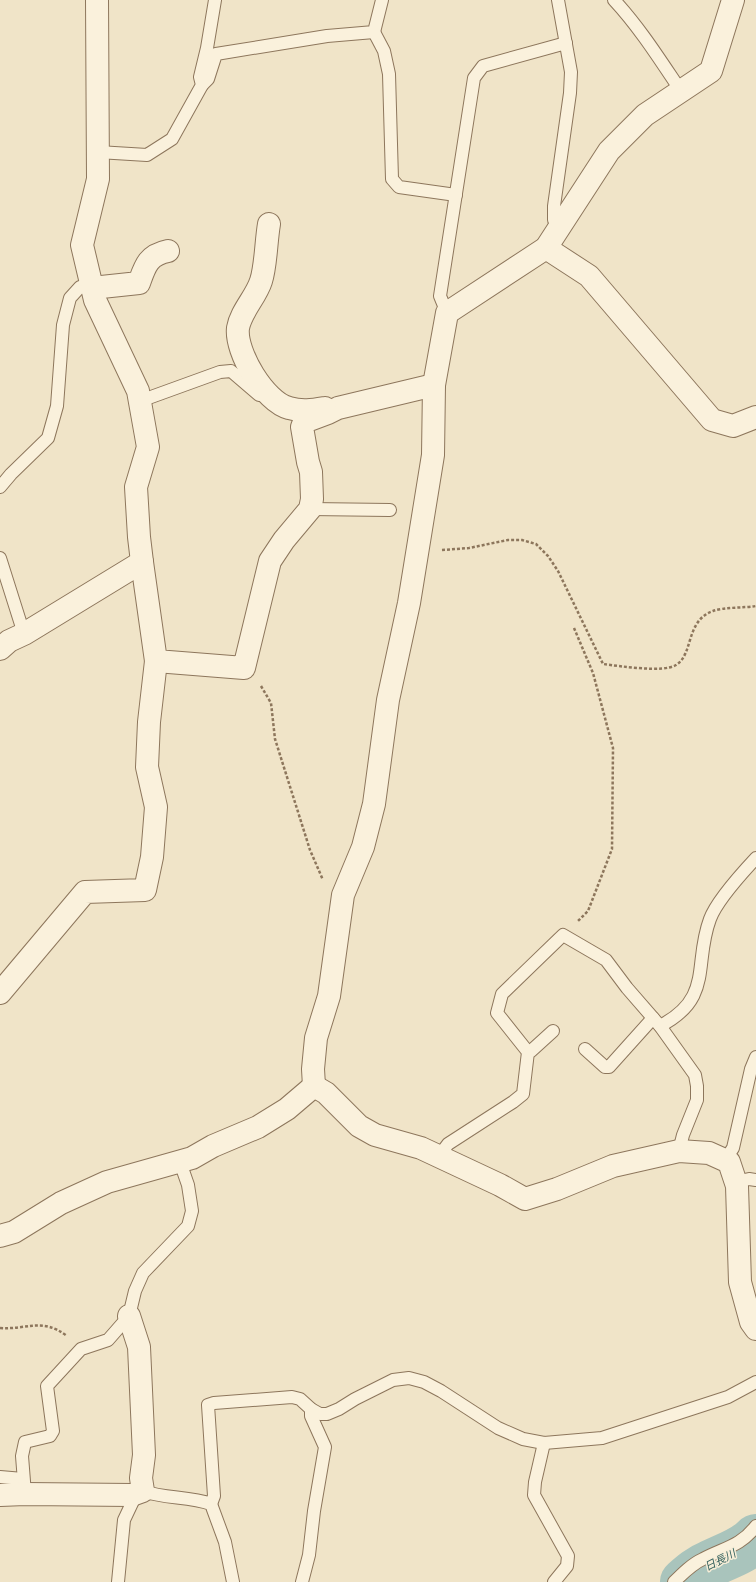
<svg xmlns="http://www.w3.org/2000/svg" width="756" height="1582" viewBox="0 0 756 1582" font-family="'IBM Plex Serif','Noto Sans JP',serif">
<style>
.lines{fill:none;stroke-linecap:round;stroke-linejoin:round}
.river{stroke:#a9c4bc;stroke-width:48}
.service-casing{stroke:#8d765c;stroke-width:14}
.minor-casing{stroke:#8d765c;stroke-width:24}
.path{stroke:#8d765c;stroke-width:2.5;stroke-dasharray:3 2;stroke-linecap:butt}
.service{stroke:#faf1dc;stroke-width:12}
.minor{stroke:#faf1dc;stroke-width:22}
.labels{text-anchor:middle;stroke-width:3;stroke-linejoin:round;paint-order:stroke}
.water-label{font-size:11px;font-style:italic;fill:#2f5d5a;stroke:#f7eed8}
</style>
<rect width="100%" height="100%" fill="#f0e4c8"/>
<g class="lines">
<path class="river" d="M684,1582C692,1575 700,1568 710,1564C726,1556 744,1551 756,1538"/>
<defs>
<g id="service">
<path d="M558,0L571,72L570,93L554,206V220L560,226"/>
<path d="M614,0C640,28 660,60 681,91"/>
<path d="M374,32L384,51L389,74L392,179L399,187L456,195"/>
<path d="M202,85L208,79L216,54L327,36L374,32L382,0"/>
<path d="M98,152L147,155L172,139L202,85L200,77L207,48L215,0"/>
<path d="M447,313L440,296L474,78L483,66L566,43"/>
<path d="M140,401L220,372L231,371L259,395"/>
<path d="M0,487L11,474L48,438L57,406L63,325L70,298L80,287L91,284"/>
<path d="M310,509L390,510"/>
<path d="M0,558L24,634"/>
<path d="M660,1026C714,998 693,964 710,919C717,900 742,873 756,858"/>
<path d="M585,1049L605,1067H609L653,1018"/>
<path d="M528,1052L531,1051L553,1031"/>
<path d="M439,1156L448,1144L513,1102L523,1094L528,1052L497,1013L502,994L563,935L606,960L627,988L660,1026L695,1075L697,1086V1100L683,1135L679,1151"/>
<path d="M725,1160L733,1148L751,1069L756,1057"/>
<path d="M735,1182L749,1179L756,1180"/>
<path d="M544,1443L535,1482L534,1495L568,1556L567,1566L554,1582"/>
<path d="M0,1477L23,1479"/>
<path d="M143,1491C165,1499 189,1496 211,1504L225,1542L233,1582"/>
<path d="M25,1494L22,1456L25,1442L50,1436L53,1431L47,1386L81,1349L108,1340L129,1316L135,1291L143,1273L188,1226L192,1211L188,1185L180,1162"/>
<path d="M211,1504L214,1496L208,1405L214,1403L292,1397L300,1399L311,1409L320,1414H327L339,1409L355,1399L393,1380L409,1378L424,1382L441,1391L498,1428L523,1439L544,1443L602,1438L728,1397L756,1382"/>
<path d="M118,1582L124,1520L133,1501L132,1495"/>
<path d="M302,1582L309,1555L314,1511L325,1447L311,1416V1409"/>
<path d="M674,1582C683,1573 692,1564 703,1559C724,1548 741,1546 756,1526"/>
</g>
<g id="minor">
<path d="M97,0L98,179L82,245L95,300L138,391L148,447L136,487L139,537L142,562L156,661L244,668L270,561L284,540L310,509L312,499L311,472L308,462L302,427L304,422L328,413L338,408L434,385"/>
<path d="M269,224C266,241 266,266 261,281C256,297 241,311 238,328C235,352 265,402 289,408C302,412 313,410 325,408"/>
<path d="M546,248L589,276L712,420L733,426L756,417"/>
<path d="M92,288L139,283C145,266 148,255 168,251"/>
<path d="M0,649L9,641L24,634L142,562"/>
<path d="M0,993L85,892L145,890L152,857L156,807L147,767L149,722L156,661"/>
<path d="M314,1086L313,1069L316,1038L329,996L343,895L363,847L374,804L388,700L409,603L433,455L434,385L447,313L546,248L609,151L645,115L711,71L733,0"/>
<path d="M314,1086L326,1093L359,1126L375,1135L421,1148L500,1185L525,1199L557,1189L613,1166L679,1151L709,1153L729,1162L737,1186L740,1282L751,1322L756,1329"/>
<path d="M0,1236L14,1232L61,1203L107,1182L192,1158L213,1146L258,1127L287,1109L314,1086"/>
<path d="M0,1495L25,1494L132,1495L143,1491L141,1478L144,1455L139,1347L129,1316"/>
</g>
</defs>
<use href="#service" class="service-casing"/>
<use href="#minor" class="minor-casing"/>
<g class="path">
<path d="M442,550L469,548L508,540H522L536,544L548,556L558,571L603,664C620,666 663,673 676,665C694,654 685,621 713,611C724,607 744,608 756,606"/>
<path d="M574,628L593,673L613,748L612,849L588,911L578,921"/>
<path d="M261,686L271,703L275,739L310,850L323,880"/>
<path d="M0,1328C26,1330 42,1317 67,1336"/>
</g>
<use href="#service" class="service"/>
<use href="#minor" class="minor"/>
</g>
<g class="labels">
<g class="water-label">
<text transform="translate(720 1560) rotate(-27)" y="4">日長川</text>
</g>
</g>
</svg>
